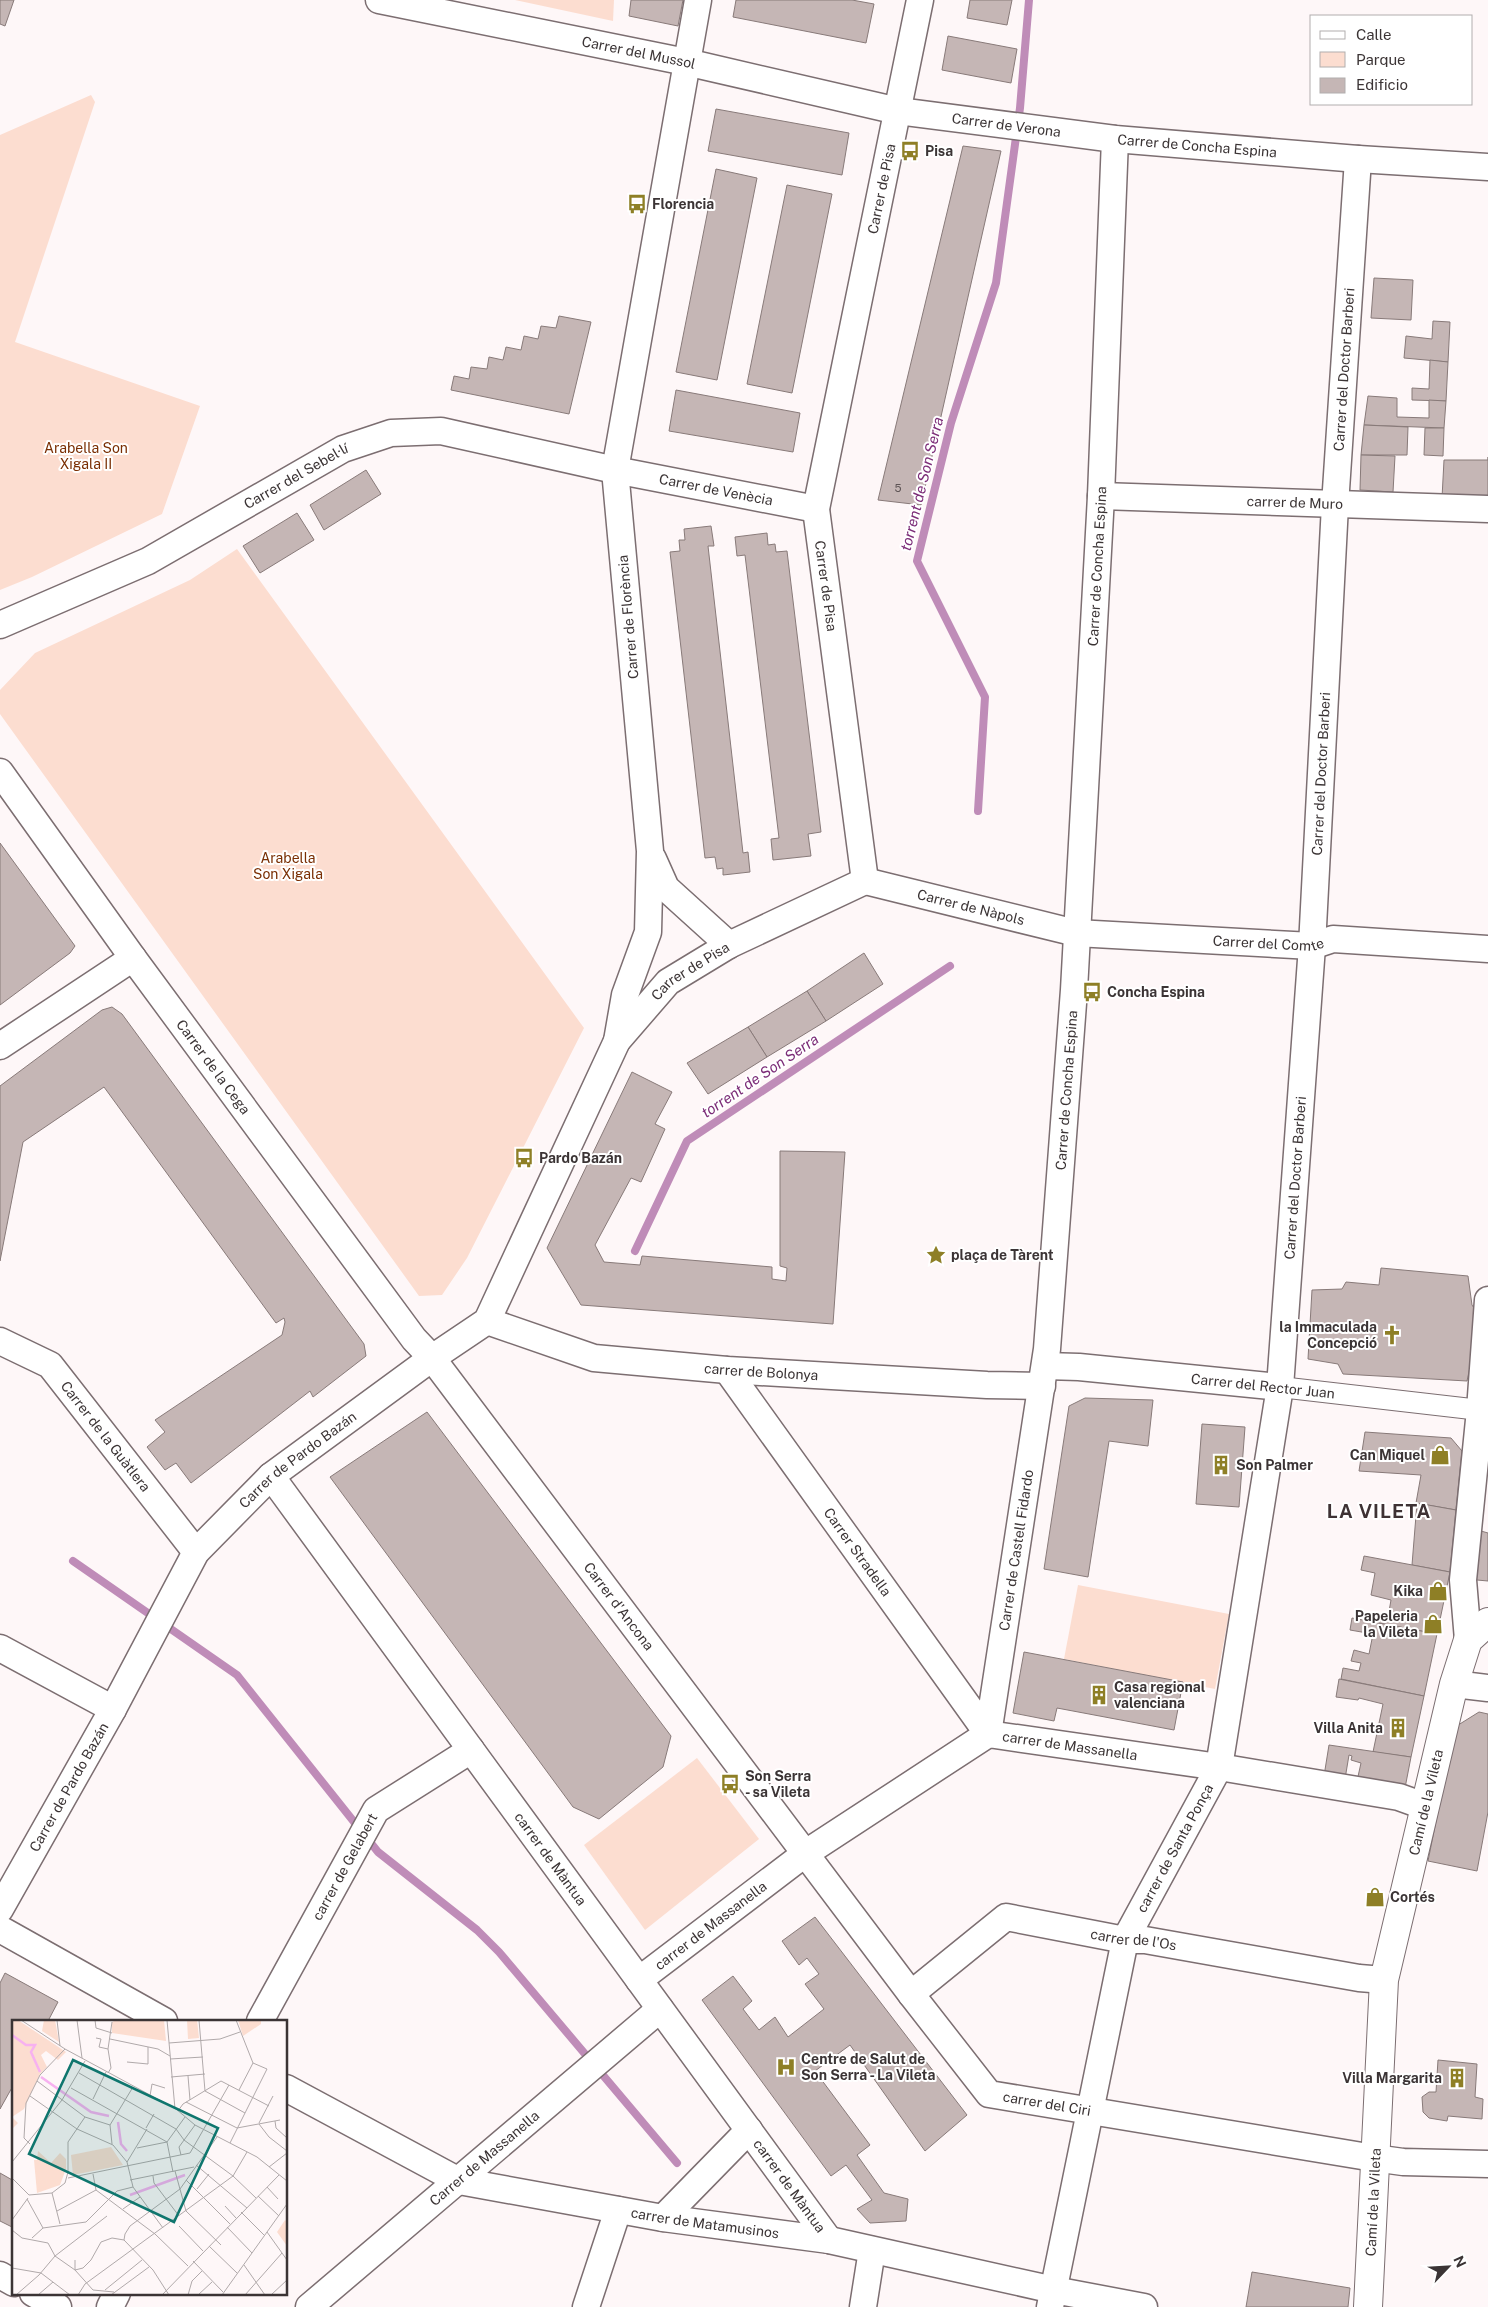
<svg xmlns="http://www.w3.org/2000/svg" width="1488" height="2307" viewBox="0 0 1488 2307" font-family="'Public Sans',sans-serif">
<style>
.green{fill:#fcddd0}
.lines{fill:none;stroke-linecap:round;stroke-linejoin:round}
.stream{stroke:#bf8cb8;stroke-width:8}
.building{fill:#c5b6b5;stroke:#887a79}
.pedestrian-casing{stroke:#7c6e71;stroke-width:22}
.minor-casing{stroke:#7c6e71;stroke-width:29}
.tertiary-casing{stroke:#7c6e71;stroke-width:30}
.pedestrian{stroke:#fff;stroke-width:20}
.minor{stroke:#fff;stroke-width:26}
.tertiary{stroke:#fff;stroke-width:28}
.labels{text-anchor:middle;stroke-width:4;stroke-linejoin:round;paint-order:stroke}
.number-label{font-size:11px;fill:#5e5455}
.street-label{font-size:14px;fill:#3b3435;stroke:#fff}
.poi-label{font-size:14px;font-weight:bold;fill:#3b3435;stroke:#fff;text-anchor:start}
.park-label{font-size:14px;fill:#7a2f04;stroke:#fff}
.water-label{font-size:15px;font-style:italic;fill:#7c2d78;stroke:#fff}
.district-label{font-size:19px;font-weight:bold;letter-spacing:1px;fill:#3e3234;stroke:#fff}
.inset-river{fill:none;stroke:#f7b1f0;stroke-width:2.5}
.inset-road{fill:none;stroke:#b0a9aa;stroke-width:1}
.view{fill:#0f766e;fill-opacity:0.15;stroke:#0f766e;stroke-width:2.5}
.inset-edge{fill:none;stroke:#3b3435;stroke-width:2.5}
</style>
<rect width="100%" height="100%" fill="#fef7f8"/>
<g class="green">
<path d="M515,0H614L613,21Z"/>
<path d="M91,95L95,102L15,342L200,406L162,514L32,577L0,590V135Z"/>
<path d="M237,549L584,1028L467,1258L442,1295L419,1296L0,714V690L35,653L190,580Z"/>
<path d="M1078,1585L1229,1614L1215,1689L1064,1659Z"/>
<path d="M697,1758L759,1839L645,1930L584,1845Z"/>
</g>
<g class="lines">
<g class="stream">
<path d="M978,811L985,697L917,561L951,423L996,283L1020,108L1029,0"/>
<path d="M635,1251L687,1141L950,966"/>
<path d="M73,1561L237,1675L378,1852L477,1930L499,1952L677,2163"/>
</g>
</g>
<g class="building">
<path d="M0,0H14L5,26L0,24Z"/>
<path d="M631,0H683L678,26L629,16Z"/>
<path d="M736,0H852L874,4L866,43L733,17Z"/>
<path d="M970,0H1012L1007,25L967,18Z"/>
<path d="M948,36L1017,49L1011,83L942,70Z"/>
<path d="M716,109L849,133L842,175L708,151Z"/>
<path d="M963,146L1001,151L921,505L878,500Z"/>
<path d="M716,169L757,178L717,380L676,372Z"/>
<path d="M787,185L832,194L792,393L747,384Z"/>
<path d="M1374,278L1413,280L1411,320L1371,318Z"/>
<path d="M559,316L591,322L569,414L451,390L454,376L469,379L471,367L487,369L489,357L503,360L506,347L521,350L524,336L538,339L541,326L556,328Z"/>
<path d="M1433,321L1450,322L1448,362L1404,358L1406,336L1432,339Z"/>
<path d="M1430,360L1448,362L1446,401L1412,400V388L1429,389Z"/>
<path d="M676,390L800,413L793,452L669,431Z"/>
<path d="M1368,396L1397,398V417L1429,418V400L1446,401L1444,428L1364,425Z"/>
<path d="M1364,425L1408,427L1407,455H1361Z"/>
<path d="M1425,428H1444L1443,456L1424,455Z"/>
<path d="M1361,455L1395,456L1393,492L1360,490Z"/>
<path d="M1488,457V501L1442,498L1444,460H1488Z"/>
<path d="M366,470L381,494L324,530L310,505Z"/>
<path d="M297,513L314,540L260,573L243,546Z"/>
<path d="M711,526L714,546H708L743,853L748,852L750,872L723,875V868L717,869L715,857L705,858L670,552L680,551L679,540H685L684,529Z"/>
<path d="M767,533L768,545L775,544L776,552L787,551L821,832L808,834L811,856L773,860L771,839L779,838L745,555L737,556L735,537Z"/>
<path d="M0,843L75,946L70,953L0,1005Z"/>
<path d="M864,953L883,984L826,1021L807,991Z"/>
<path d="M807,991L826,1021L767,1057L748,1027Z"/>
<path d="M112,1007L122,1014L364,1344L366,1356L313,1397L310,1391L191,1483L176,1463L165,1470L147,1447L165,1432L155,1420L282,1335L285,1322L284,1318L276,1323L104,1087L23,1142L0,1261V1086L102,1010Z"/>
<path d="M748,1027L767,1057L708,1094L687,1063Z"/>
<path d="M632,1072L672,1092L655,1124L665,1129L641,1182L631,1178L595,1245L604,1262L640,1265L642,1256L772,1267V1279L786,1281L787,1268L780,1266V1151L845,1152L833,1324L581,1305L547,1248Z"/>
<path d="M1381,1268L1468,1276L1472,1305L1476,1311L1474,1362L1470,1367L1467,1381L1343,1374L1338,1364L1308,1359L1312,1290L1342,1289L1346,1282L1379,1285Z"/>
<path d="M1085,1398L1153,1400L1148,1446L1109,1441L1088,1577L1044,1569L1069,1406Z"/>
<path d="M427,1412L671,1736L663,1767L599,1819L573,1807L330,1477Z"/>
<path d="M1202,1424L1245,1427L1239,1507L1196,1504Z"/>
<path d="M1365,1432L1451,1438L1462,1451L1456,1510L1416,1503L1421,1475L1359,1471Z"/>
<path d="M1417,1503L1456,1510L1450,1572L1412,1565Z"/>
<path d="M1481,1531L1488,1533V1581L1477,1580L1475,1578Z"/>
<path d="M1364,1556L1450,1572L1437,1634L1378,1623L1379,1615L1388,1617L1391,1600L1371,1595L1375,1573L1361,1570Z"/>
<path d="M1352,1618L1437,1634L1424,1696L1341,1679L1343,1668L1359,1671L1361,1663L1351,1661L1354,1650L1369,1654L1373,1634L1350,1630Z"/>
<path d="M1024,1652L1183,1682L1174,1730L1057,1708L1054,1721L1013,1713Z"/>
<path d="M1339,1679L1424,1696L1411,1757L1373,1752L1383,1704L1359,1698L1358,1700L1336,1697Z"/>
<path d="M1479,1712L1488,1714V1812L1477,1871L1428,1861L1455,1727Z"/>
<path d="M1329,1745L1411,1757L1405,1788L1357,1781L1361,1763L1351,1760L1352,1756L1349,1755L1345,1779L1324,1776Z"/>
<path d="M815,1917L967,2115L925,2151L850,2045L815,2071L870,2145L857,2155L884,2193L908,2199L906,2221L870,2223L857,2209L872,2200L846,2165L831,2176L702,2000L733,1976L752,2001L743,2009L759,2030L775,2017L788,2037L824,2009L805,1984L819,1974L807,1958L799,1965L782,1941Z"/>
<path d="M5,1973L58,2002L48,2021H14V2084L0,2109V1983Z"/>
<path d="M1438,2060L1477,2064L1475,2097L1483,2099L1482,2119L1448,2116L1447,2121L1429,2118L1423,2112L1422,2097L1429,2092H1436Z"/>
<path d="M0,2173L14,2181V2228L0,2221Z"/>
<path d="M1252,2272L1350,2288L1348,2307H1246Z"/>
</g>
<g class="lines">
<defs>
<path id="pedestrian" d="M1280,1387L1480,1410"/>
<g id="minor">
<path id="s1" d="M379,0L686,62L898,111L1115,139L1358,159L1488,167"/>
<path id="s2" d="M1101,496L1488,509"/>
<path id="s3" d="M0,625L148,561L343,449L391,433L441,431L615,470L816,509"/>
<path id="s4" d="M0,772L133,958L414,1339L432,1358L911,1994L989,2094L1374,2158L1403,2162L1488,2164"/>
<path d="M653,859L666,888L729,945"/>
<path id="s5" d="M865,881L816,509L920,0"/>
<path id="s6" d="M865,881L1076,933L1312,946L1333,939L1488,949"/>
<path d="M617,1041L625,995L648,932L650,851L615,470L698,0"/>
<path d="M0,1046L133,958"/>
<path id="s7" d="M487,1321L594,1358L727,1370L987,1385L1042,1386"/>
<path id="s8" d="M0,1341L50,1365L196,1552"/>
<path d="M1045,1366L1079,1367L1280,1387"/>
<path id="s9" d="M727,1370L988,1734"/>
<path id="s10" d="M271,1476L829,2240"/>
<path d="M1468,1640L1463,1580L1480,1410L1488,1300"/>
<path d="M0,1648L113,1709"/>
<path d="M1454,1684L1488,1688"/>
<path id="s11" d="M988,1734L1047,1349L1074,990L1101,496L1115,139"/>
<path id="s12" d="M0,1909L113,1709L196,1552L271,1476L432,1358L487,1321L617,1041L668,982L729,945L865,881"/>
<path d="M0,1929L164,2021"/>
<path id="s13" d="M639,1980L806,1853L988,1734L1219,1767L1399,1797L1424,1806"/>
<path id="s14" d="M911,1994L1006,1917L1125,1940H1145L1359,1978L1384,1980"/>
<path id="s15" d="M260,2021L376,1810L471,1750"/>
<path id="s16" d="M286,2088L459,2181L663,2218L829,2240L1054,2290L1144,2307"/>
<path d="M663,2218L749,2130"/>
<path d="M0,2275L14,2283"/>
<path d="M33,2293L58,2307"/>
<path d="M110,2307L117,2293"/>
<path id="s17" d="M309,2307L660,2009"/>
<path d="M586,2307L618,2210"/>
<path d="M863,2307L872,2250"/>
<path id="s18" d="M1050,2307L1125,1940L1219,1767L1280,1387L1312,946L1335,505L1358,159"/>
</g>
<g id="tertiary">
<path id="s19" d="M1368,2307L1384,1980L1454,1684L1468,1640L1488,1622"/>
</g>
</defs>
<use href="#pedestrian" class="pedestrian-casing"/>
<use href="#minor" class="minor-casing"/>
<use href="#tertiary" class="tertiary-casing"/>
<use href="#pedestrian" class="pedestrian"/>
<use href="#minor" class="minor"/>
<use href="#tertiary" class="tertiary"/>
</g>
<defs>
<symbol id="bus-bare" viewBox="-9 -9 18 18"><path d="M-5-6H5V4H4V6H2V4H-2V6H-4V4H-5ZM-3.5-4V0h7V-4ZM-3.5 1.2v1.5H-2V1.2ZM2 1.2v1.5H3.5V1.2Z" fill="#8e7f26" stroke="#fff" stroke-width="2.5" paint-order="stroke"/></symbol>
<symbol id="sight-bare" viewBox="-9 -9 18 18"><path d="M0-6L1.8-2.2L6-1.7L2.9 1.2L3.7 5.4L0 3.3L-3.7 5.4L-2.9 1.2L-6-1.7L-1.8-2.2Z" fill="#8e7f26" stroke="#fff" stroke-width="2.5" paint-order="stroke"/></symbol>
<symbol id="church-bare" viewBox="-9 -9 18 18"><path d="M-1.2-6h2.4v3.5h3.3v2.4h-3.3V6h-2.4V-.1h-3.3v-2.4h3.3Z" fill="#8e7f26" stroke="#fff" stroke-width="2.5" paint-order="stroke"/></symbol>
<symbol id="shop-bare" viewBox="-9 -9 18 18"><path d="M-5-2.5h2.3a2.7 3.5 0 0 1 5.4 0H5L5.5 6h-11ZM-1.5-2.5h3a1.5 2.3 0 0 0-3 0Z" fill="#8e7f26" stroke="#fff" stroke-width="2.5" paint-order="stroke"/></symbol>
<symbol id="building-bare" viewBox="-9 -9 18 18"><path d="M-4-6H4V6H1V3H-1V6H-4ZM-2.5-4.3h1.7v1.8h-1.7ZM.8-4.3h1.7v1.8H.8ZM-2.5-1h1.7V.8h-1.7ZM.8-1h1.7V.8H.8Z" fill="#8e7f26" stroke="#fff" stroke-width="2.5" paint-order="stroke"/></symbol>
<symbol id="hospital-bare" viewBox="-9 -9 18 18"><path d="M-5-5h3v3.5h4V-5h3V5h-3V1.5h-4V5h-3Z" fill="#8e7f26" stroke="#fff" stroke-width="2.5" paint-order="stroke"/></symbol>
</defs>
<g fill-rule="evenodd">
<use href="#bus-bare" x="896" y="137" width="28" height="28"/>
<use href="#bus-bare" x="623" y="190" width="28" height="28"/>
<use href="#bus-bare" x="1078" y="978" width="28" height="28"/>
<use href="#bus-bare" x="510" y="1144" width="28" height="28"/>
<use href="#sight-bare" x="922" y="1241" width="28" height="28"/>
<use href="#church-bare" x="1378" y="1321" width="28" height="28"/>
<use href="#shop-bare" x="1426" y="1441" width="28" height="28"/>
<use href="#building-bare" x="1207" y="1451" width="28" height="28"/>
<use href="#shop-bare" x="1424" y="1577" width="28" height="28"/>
<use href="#shop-bare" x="1419" y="1610" width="28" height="28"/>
<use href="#building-bare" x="1085" y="1681" width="28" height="28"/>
<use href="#building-bare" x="1384" y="1714" width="28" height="28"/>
<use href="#bus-bare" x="716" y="1770" width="28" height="28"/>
<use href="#shop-bare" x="1361" y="1883" width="28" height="28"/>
<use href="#hospital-bare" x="772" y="2053" width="28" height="28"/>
<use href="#building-bare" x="1443" y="2064" width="28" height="28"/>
</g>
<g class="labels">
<g class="number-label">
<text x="898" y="492">5</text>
</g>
<g class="street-label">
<text dy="5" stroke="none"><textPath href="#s1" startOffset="265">Carrer del Mussol</textPath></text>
<text dy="5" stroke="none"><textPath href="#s1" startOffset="640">Carrer de Verona</textPath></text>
<text dy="5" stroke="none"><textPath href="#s1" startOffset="832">Carrer de Concha Espina</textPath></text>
<text dy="5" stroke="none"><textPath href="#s5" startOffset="702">Carrer de Pisa</textPath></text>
<text dy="5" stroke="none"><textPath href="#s18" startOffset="1976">Carrer del Doctor Barberi</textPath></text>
<text dy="5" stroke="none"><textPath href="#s3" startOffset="332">Carrer del Sebel·lí</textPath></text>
<text dy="5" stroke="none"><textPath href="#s3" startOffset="768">Carrer de Venècia</textPath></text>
<text dy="5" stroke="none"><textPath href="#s2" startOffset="194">carrer de Muro</textPath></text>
<text dy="5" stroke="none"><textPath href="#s11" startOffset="1174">Carrer de Concha Espina</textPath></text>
<text transform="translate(826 586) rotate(82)" y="5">Carrer de Pisa</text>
<text transform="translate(628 617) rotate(-95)" y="5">Carrer de Florència</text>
<text dy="5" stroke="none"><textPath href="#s18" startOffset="1571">Carrer del Doctor Barberi</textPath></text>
<text dy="5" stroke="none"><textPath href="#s6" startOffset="109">Carrer de Nàpols</textPath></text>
<text dy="5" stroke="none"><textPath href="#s6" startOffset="410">Carrer del Comte</textPath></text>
<text dy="5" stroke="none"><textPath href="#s12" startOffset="1191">Carrer de Pisa</textPath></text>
<text dy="5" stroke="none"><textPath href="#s4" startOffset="364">Carrer de la Cega</textPath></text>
<text dy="5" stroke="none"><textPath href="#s11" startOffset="649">Carrer de Concha Espina</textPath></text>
<text dy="5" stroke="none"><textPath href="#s18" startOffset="1166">Carrer del Doctor Barberi</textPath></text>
<text dy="5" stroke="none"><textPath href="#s7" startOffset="281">carrer de Bolonya</textPath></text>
<text transform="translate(1263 1386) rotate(6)" y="5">Carrer del Rector Juan</text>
<text dy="5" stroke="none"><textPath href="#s8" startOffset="146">Carrer de la Guàtlera</textPath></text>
<text dy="5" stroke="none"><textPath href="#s12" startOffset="545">Carrer de Pardo Bazán</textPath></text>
<text dy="5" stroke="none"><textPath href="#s11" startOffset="186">Carrer de Castell Fidardo</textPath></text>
<text dy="5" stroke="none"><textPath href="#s9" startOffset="224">Carrer Stradella</textPath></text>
<text dy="5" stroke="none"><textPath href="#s4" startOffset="1039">Carrer d'Ancona</textPath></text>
<text dy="5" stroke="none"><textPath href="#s13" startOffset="510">carrer de Massanella</textPath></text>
<text dy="5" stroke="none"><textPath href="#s12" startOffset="140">Carrer de Pardo Bazán</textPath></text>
<text dy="5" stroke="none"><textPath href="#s19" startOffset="510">Camí de la Vileta</textPath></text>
<text dy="5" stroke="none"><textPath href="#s18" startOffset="479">carrer de Santa Ponça</textPath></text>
<text dy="5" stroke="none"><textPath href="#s10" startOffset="474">carrer de Màntua</textPath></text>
<text dy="5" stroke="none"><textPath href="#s15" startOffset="176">carrer de Gelabert</textPath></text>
<text dy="5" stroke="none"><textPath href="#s13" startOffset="90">carrer de Massanella</textPath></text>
<text dy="5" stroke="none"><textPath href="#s14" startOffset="252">carrer de l'Os</textPath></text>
<text dy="5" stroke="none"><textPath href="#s4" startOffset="1710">carrer del Ciri</textPath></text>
<text dy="5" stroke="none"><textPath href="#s17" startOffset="230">Carrer de Massanella</textPath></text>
<text dy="5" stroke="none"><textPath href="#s10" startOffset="879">carrer de Màntua</textPath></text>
<text dy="5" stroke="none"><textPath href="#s19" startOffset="105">Camí de la Vileta</textPath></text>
<text dy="5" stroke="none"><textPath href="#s16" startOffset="446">carrer de Matamusinos</textPath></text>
</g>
<g class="poi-label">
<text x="925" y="156">Pisa</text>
<text x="652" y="209">Florencia</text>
<text x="1107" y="997">Concha Espina</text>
<text x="539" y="1163">Pardo Bazán</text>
<text x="951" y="1260">plaça de Tàrent</text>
<text x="1377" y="1332" text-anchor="end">la Immaculada<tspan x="1377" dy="16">Concepció</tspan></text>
<text x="1425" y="1460" text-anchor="end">Can Miquel</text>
<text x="1236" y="1470">Son Palmer</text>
<text x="1423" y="1596" text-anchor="end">Kika</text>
<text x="1418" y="1621" text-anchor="end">Papeleria<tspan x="1418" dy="16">la Vileta</tspan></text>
<text x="1114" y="1692">Casa regional<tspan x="1114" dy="16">valenciana</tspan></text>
<text x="1383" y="1733" text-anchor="end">Villa Anita</text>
<text x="745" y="1781">Son Serra<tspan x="745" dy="16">- sa Vileta</tspan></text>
<text x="1390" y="1902">Cortés</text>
<text x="801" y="2064">Centre de Salut de<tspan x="801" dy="16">Son Serra - La Vileta</tspan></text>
<text x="1442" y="2083" text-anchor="end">Villa Margarita</text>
</g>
<g class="park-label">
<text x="86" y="453">Arabella Son<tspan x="86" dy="16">Xigala II</tspan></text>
<text x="288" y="863">Arabella<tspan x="288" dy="16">Son Xigala</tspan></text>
</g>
<g class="water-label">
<text transform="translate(922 484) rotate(-76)" y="5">torrent de Son Serra</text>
<text transform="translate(760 1076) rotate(-34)" y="5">torrent de Son Serra</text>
</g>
<g class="district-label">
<text x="1379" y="1518">LA VILETA</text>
</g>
</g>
<g transform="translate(12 2020)">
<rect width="275" height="275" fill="#fef7f8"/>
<path d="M0,0H6L54,32L46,40L34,31L29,35L35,47L28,54L12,89L0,97L6,103L0,109ZM32,0H43L47,22L30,11ZM105,0H152L154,21L100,13V2ZM175,0H185L187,18L176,19ZM226,0H249V4L231,16ZM99,127L111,145L61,155L59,135ZM26,131L39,143L48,133L54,139V149L48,165L25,173L22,140H25ZM273,200L275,202V226L265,212Z" fill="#fcddd0"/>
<path class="inset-river" d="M0,15L14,25H23L19,32L28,52M29,57L79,92L97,96M106,102L109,124L115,131M118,175L173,155"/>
<path class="inset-road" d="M9,0L53,29L164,89L183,105L245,137L275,161M45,0L48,26M65,0L70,38M83,0L84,8L100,13M155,0L163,89M187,0L193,71L233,93M224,0L241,43M84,18L89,19L87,27L96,29M98,19L146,29L158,36M157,23L208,19L228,12M158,39L191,37M115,42L136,44V27M67,53L164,109L172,120L221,156L244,178M96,53L99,48L96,29L100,2M176,56L178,80M159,57L193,54M25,61L73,97L98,105M59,68L155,122M227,70L241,43M18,76L65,109L101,125L115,142L121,167L151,208M138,76L140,64L153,68M81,79L94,52M174,82L225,108L268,100M166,91L171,84L209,61L257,86M263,101L264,108L275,118M247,103L261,76M247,104L257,117L275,131M98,105L121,67M98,105L100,124M134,108L142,94M218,123L255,49L241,43M18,124L12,118L14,83L28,55L53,29M125,128L155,122M169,135L167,127L183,105M0,142L50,80L73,41M115,142L135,109M184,145L235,188M257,147L275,133M163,151L174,191L209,225M161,152L155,122L173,97M81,154L84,170L143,214L176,246M141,156L142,163L167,196M0,158L17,175M56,158L178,133L217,65M118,160L182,147M174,160L218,204M255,167L266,179M185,169L197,154M40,173L48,204M17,175L40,173L53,163L56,152V122L73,97M246,176L267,196M15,179L31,208M213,186L224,198M111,189L128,177M45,191L84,170M229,192L252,215M0,200L16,178M167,206L191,231M215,207L240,233M0,210L10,218L36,223L43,236L63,250L81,270L102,272M255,212L275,240M20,218L31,208L74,202L105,171L121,167M197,226L225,253M63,240V250L71,248L79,240L89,222L100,218L112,220M181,241L211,272M232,245L253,275M0,248L29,253L58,275M93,270L130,240M4,275L27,255L43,236L95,196M26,275L41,262M66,275L73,264L221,156L235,132M99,275L137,247M150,275L267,155M157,275L141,250L112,220L113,214L118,206L168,169L205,117M176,275L180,261L190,251M186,275L200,262M210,275L275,184M233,275L270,233M259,275L275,260"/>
<path class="view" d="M61,40L206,108L162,202L17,134Z"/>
<rect width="275" height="275" class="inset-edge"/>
</g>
<rect x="1310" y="15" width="162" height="90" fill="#ffffff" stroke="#b1aeae"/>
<rect x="1320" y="31" width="25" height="8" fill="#ffffff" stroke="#b1aeae"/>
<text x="1356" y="40" font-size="15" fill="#3b3435">Calle</text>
<rect x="1320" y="52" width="25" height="15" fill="#fcddd0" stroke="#b1aeae"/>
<text x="1356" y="65" font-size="15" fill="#3b3435">Parque</text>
<rect x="1320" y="78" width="25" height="15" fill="#c5b6b5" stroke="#b1aeae"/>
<text x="1356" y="90" font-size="15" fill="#3b3435">Edificio</text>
<g transform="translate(1448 2267) rotate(65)" stroke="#ffffff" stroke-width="4" paint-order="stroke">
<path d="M0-4L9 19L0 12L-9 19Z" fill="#3b3435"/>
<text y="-8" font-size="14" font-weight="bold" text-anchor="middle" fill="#3b3435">N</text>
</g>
</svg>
